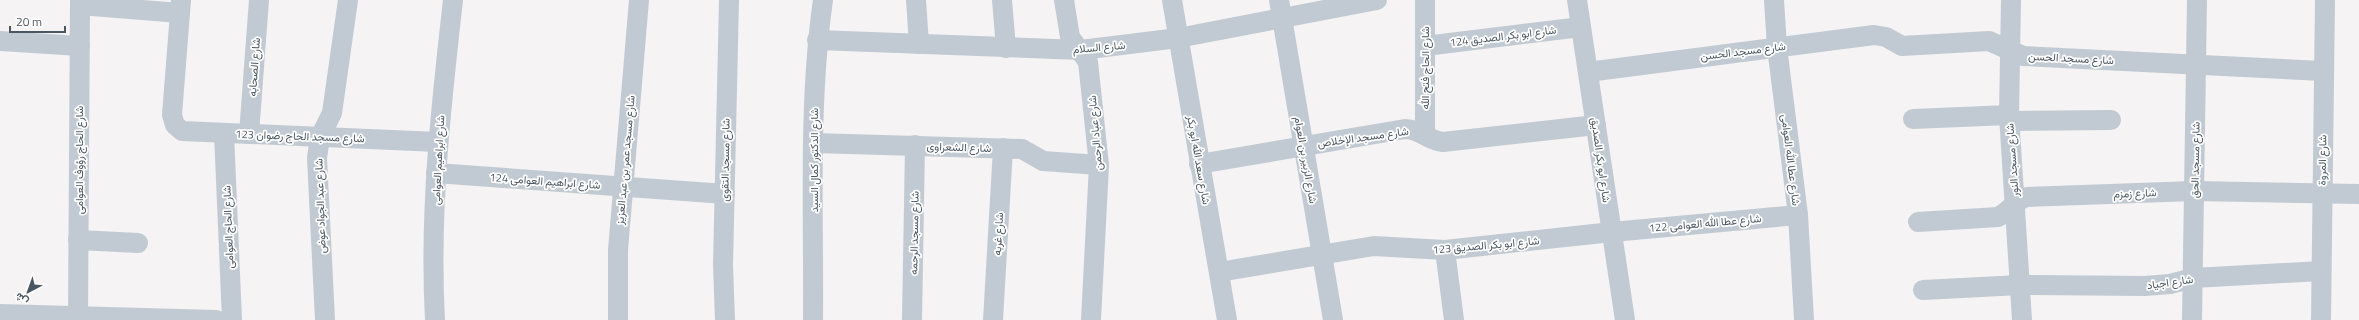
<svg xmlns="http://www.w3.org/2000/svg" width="2359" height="320" viewBox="0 0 2359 320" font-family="'Titillium Web',Vazirmatn,sans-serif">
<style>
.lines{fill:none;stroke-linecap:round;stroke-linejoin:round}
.minor{stroke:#c1cad2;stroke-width:20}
.labels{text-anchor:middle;stroke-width:3.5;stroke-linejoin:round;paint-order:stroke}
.street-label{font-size:11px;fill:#4a5661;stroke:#fff}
</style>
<rect width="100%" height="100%" fill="#f5f3f3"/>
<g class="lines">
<g class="minor">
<path d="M181,0L172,115L175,125L182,131L438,142"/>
<path d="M916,0L919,44"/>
<path d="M1002,0L1006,48"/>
<path d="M1064,0L1070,37L1088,62L1099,165L1091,320"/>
<path d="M1172,0L1227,320"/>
<path d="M1279,0L1333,320"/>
<path d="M1425,0V135"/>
<path d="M1577,0L1625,320"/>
<path d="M1774,0L1777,47L1798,215L1804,320"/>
<path d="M2011,0L2009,115L2022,320"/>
<path d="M80,5L180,13"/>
<path d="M817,40L1081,50L1178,38L1377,0"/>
<path d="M0,41L80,46"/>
<path d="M1425,46L1581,27"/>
<path d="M1588,72L1874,35L1886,37L1902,46L1989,41L2023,56L2323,71"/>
<path d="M1913,119L2009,115"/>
<path d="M2010,121L2111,120"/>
<path d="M224,133L232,320"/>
<path d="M249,134L259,0"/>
<path d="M814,143L1022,149L1043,161L1099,165"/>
<path d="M1199,164L1405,129C1420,129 1429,141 1443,142L1596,125"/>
<path d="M436,173L725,194"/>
<path d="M1918,222L1998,217C2010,211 2014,201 2027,197L2194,191L2359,194"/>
<path d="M78,240L138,243"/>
<path d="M1445,250L1454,320"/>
<path d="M1219,272L1374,246L1445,250L1612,232L1798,215"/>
<path d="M1923,290L2020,285L2145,286L2170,284L2193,278L2321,271"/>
<path d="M0,314L216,320"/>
<path d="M78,320L80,0"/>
<path d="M325,320L317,158L320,137L332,113L348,0"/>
<path d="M435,320C429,213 441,106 453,0"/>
<path d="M618,320V250L639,0"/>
<path d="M725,320L723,265L729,0"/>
<path d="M813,320C814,214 808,105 823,0"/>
<path d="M912,320L915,145"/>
<path d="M993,320L1003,148"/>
<path d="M2192,320L2197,0"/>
<path d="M2321,320L2325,0"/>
</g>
</g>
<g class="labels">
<g class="street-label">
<text transform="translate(1503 36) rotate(-7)" y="4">شارع ابو بكر الصديق 124</text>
<text transform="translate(1099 47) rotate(-5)" y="4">شارع السلام</text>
<text transform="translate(1743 51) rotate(-7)" y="4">شارع مسجد الحسن</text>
<text transform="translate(2071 58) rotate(3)" y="4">شارع مسجد الحسن</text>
<text transform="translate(254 67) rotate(-86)" y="4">شارع الصحابه</text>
<text transform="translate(1425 68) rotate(-90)" y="4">شارع الحاج فتح الله</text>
<text transform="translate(1095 133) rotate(-95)" y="4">شارع عباد الرحمن</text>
<text transform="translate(300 136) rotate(2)" y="4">شارع مسجد الحاج رضوان 123</text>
<text transform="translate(1363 137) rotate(-8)" y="4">شارع مسجد الإخلاص</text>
<text transform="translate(959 147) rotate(2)" y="4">شارع الشعراوى</text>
<text transform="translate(79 160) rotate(-90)" y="4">شارع الحاج رؤوف العوامى</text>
<text transform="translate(438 160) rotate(-87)" y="4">شارع ابراهيم العوامى</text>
<text transform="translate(625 160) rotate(-85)" y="4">شارع مسجد عمر بن عبد العزيز</text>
<text transform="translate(725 160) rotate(-89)" y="4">شارع مسجد التقوى</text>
<text transform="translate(814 160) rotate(-90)" y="4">شارع الدكتور كمال السيد</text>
<text transform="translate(1199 160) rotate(80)" y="4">شارع سعد الله ابو بكر</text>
<text transform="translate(1306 160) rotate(80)" y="4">شارع الزبير بن العوام</text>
<text transform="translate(1601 160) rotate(82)" y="4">شارع ابو بكر الصديق</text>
<text transform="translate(1791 160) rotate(83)" y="4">شارع عطا الله العوامى</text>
<text transform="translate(2012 160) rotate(-94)" y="4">شارع مسجد النور</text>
<text transform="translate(2195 160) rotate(-89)" y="4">شارع مسجد الحق</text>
<text transform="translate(2322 160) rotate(-89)" y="4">شارع المروة</text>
<text transform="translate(545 181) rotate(4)" y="4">شارع ابراهيم العوامى 124</text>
<text transform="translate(2135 193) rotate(-2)" y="4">شارع زمزم</text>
<text transform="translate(320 206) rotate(-92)" y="4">شارع عبد الجواد عوض</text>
<text transform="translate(1705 223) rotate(-5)" y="4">شارع عطا الله العوامى 122</text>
<text transform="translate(228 227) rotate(-92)" y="4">شارع الحاج العوامى</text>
<text transform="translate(914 233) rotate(-89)" y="4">شارع مسجد الرحمه</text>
<text transform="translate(998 234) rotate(-87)" y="4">شارع غربه</text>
<text transform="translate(1486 245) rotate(-5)" y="4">شارع ابو بكر الصديق 123</text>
<text transform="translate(2170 282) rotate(-8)" y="4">شارع اجياد</text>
</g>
</g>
<g transform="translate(28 292) rotate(221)" stroke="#ffffff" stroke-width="3" paint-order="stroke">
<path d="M0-3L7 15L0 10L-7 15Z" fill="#4a5661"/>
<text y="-6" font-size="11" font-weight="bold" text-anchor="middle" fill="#4a5661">ش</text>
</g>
<path d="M10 26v6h55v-6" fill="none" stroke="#4a5661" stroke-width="2"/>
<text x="16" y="26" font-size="12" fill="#4a5661" stroke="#ffffff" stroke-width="3" paint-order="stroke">20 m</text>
</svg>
